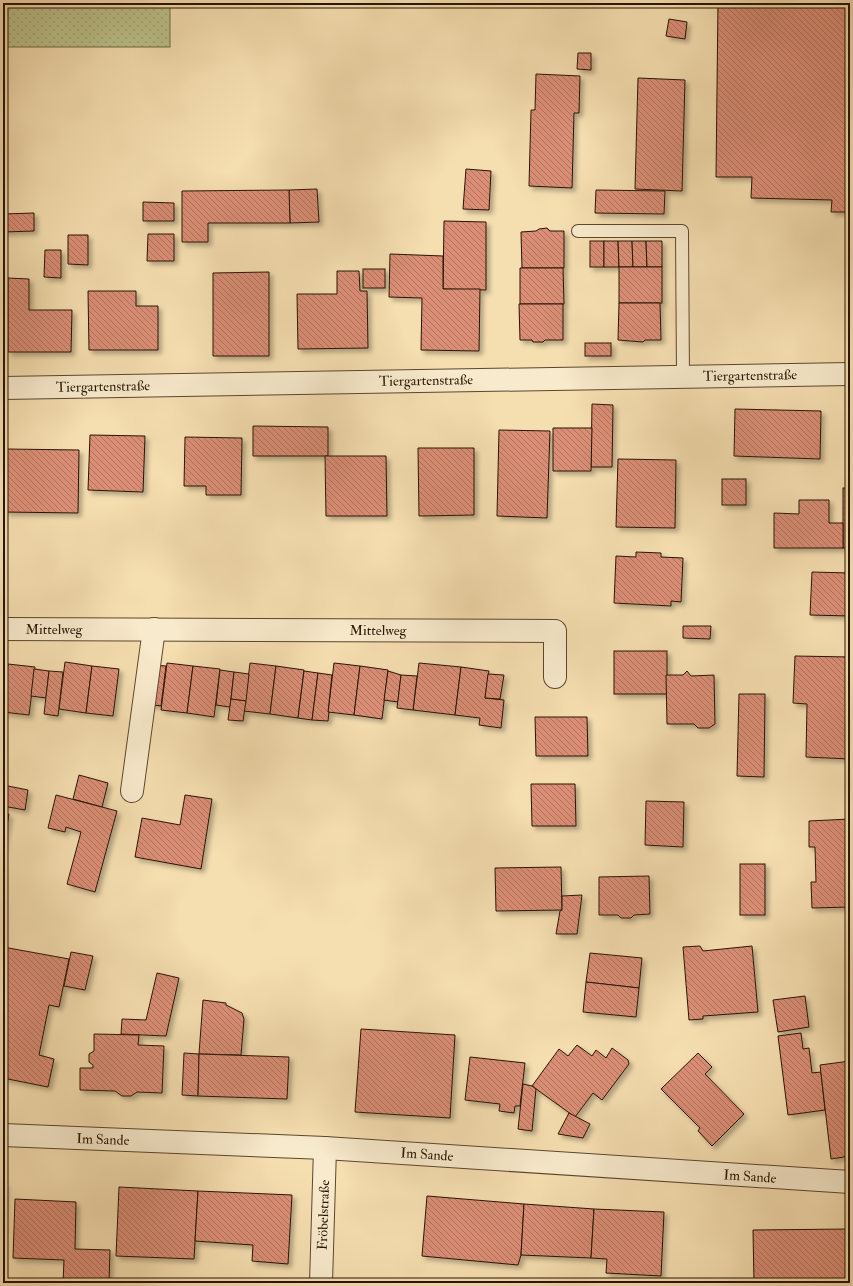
<svg xmlns="http://www.w3.org/2000/svg" width="853" height="1286" viewBox="0 0 853 1286" font-family="'IM FELL Double Pica',serif">
<style>
.grass{fill:url(#grass-dots);stroke:#726a46}
.building{fill:url(#building-back-hatch);stroke:#291402;filter:url(#shadow)}
.lines{fill:none;stroke-linecap:round;stroke-linejoin:round}
.service-casing{stroke:#5c462e;stroke-width:14}
.minor-casing{stroke:#5c462e;stroke-width:24}
.service{stroke:#f8eacc;stroke-width:12}
.minor{stroke:#f8eacc;stroke-width:22}
.labels{text-anchor:middle;stroke-width:3;stroke-linejoin:round;paint-order:stroke}
.street-label{font-size:14px;fill:#291402;stroke:#f8eacc}
</style>
<defs>
<pattern id="grass-dots" width="8" height="8" patternUnits="userSpaceOnUse"><rect width="8" height="8" fill="#bcc18b"/><path d="M2 2h.1M6 6h.1" fill="none" stroke="#a2a576" stroke-width="1.8" stroke-linecap="round"/></pattern>
<pattern id="building-back-hatch" width="6" height="6" patternUnits="userSpaceOnUse"><rect width="6" height="6" fill="#da8e76"/><path d="M-1 5l2 2M0 0l6 6M5-1l2 2" fill="none" stroke="#b1735f"/></pattern>
<filter id="shadow"><feDropShadow dx="3.5" dy="3.5" stdDeviation="2" flood-color="#0004"/></filter>
</defs>
<rect width="100%" height="100%" fill="#f5deb0"/>
<filter id="stains"><feTurbulence type="fractalNoise" baseFrequency=".005" numOctaves="4"/><feColorMatrix values="0 0 0 0 .2 0 0 0 0 .09 0 0 0 0 .02 0 0 0 .5 -.17"/></filter>
<radialGradient id="worn" r=".72"><stop offset=".6" stop-color="#630" stop-opacity="0"/><stop offset="1" stop-color="#630" stop-opacity=".3"/></radialGradient>
<rect class="grass" x="3" y="3" width="167" height="44"/>
<g class="building">
<path d="M718,3H849L850,212H831L832,200L751,198L752,177H716Z"/>
<path d="M669,19L687,22L685,39L666,36Z"/>
<path d="M578,53H591V70L577,69Z"/>
<path d="M536,74L580,76L579,113H574L572,188L529,186L531,110H535Z"/>
<path d="M638,78L685,80L682,191L635,189Z"/>
<path d="M466,169L491,171L489,210L463,209Z"/>
<path d="M317,189L319,222L290,223L289,190Z"/>
<path d="M289,190L290,223H208V242H182V191Z"/>
<path d="M596,190L665,191L664,214L595,213Z"/>
<path d="M143,202L174,203V221H143Z"/>
<path d="M34,213V231L3,232V214Z"/>
<path d="M444,221L486,222V290L443,289Z"/>
<path d="M547,228L550,231H564V268H522L521,232L536,231L539,229Z"/>
<path d="M148,234H174V261H147Z"/>
<path d="M68,235H88V265L68,264Z"/>
<rect x="590" y="241" width="14" height="26"/>
<path d="M604,241H618L619,267H604Z"/>
<path d="M618,241H632L633,267H619Z"/>
<path d="M632,241H646L647,267H633Z"/>
<path d="M646,241H662V267H647Z"/>
<path d="M45,250H61V278L44,277Z"/>
<path d="M390,254L443,256V289H480L479,351L421,350L422,298L389,297Z"/>
<rect x="619" y="267" width="43" height="36"/>
<path d="M520,268H563L564,304H520Z"/>
<rect x="363" y="269" width="22" height="19"/>
<path d="M337,271H359L360,291H367L368,348L298,349L297,294H337Z"/>
<path d="M269,272V356H213V273Z"/>
<path d="M8,278L29,279V310H72L71,352H8Z"/>
<path d="M88,291H136V306H158V350H89Z"/>
<path d="M619,303H660L661,340H645L643,342L618,340Z"/>
<path d="M519,304H563V340H545L543,342H533L532,340H520Z"/>
<rect x="585" y="343" width="26" height="13"/>
<path d="M849,401H850V457H848Z"/>
<path d="M592,404L613,405L612,467H591Z"/>
<path d="M735,409L821,411L820,459L734,456Z"/>
<path d="M253,426L328,427V456H253Z"/>
<path d="M553,428H592L591,471H553Z"/>
<path d="M499,430L550,431L547,518L497,516Z"/>
<path d="M90,435L145,436L143,492L88,490Z"/>
<path d="M185,437L242,438L241,495H206V486H184Z"/>
<path d="M418,448H474V515L419,516Z"/>
<path d="M6,449L79,450L78,513L5,512Z"/>
<path d="M325,456H386L387,516H326Z"/>
<path d="M618,459L676,460L675,528L616,527Z"/>
<rect x="722" y="479" width="24" height="26"/>
<rect x="843" y="488" width="7" height="60"/>
<path d="M799,500H829V523H843V548H774V513L799,514Z"/>
<path d="M636,552L661,553V557L683,558L681,602L671,601V606L614,603L616,556L636,557Z"/>
<path d="M812,572L850,573V616L810,615Z"/>
<path d="M683,626H711L710,639L683,638Z"/>
<rect x="614" y="651" width="53" height="43"/>
<path d="M795,656L850,657V759L806,757L807,704L793,703Z"/>
<path d="M65,662L92,666L86,713L59,709Z"/>
<path d="M167,663L193,666L187,713L161,710Z"/>
<path d="M250,663L276,666L270,714L244,711Z"/>
<path d="M334,663L360,666L354,715L328,712Z"/>
<path d="M419,663L461,667L455,715L413,710Z"/>
<path d="M3,664H8L3,704Z"/>
<path d="M8,664L35,667L29,715L3,712Z"/>
<path d="M152,665L166,666L161,706L147,704Z"/>
<path d="M92,666L119,669L113,716L86,713Z"/>
<path d="M193,666L220,669L214,717L187,713Z"/>
<path d="M276,666L304,670L298,718L270,714Z"/>
<path d="M360,666L388,670L382,719L354,715Z"/>
<path d="M461,667L489,671L485,698L504,700L501,728L479,725L480,718L455,715Z"/>
<path d="M34,669L49,671L46,698L31,696Z"/>
<path d="M220,670L234,672L230,707L216,705Z"/>
<path d="M49,671L63,672L58,716L44,714Z"/>
<path d="M304,671L318,673L312,720L298,718Z"/>
<path d="M388,671L401,675L398,702L384,700Z"/>
<path d="M687,671L691,676L714,675L715,724L709,728H698L694,724H667L666,675H683Z"/>
<path d="M234,672L249,674L246,701L231,699Z"/>
<path d="M318,673L332,675L328,712H329L328,721L312,720Z"/>
<path d="M488,674L504,675L500,699L485,698Z"/>
<path d="M401,675L417,676L413,710L397,708Z"/>
<path d="M739,694H765L764,777L737,776Z"/>
<path d="M231,699L246,701L243,721L228,720Z"/>
<path d="M535,717H587L588,756H536Z"/>
<path d="M79,775L108,783L102,807L73,799Z"/>
<path d="M531,784H575L576,826H532Z"/>
<path d="M3,785L28,790L25,810L3,806Z"/>
<path d="M56,795L117,811L95,892L67,884L81,832L66,827L65,832L48,828Z"/>
<path d="M185,795L212,799L201,869L135,857L142,818L180,825Z"/>
<path d="M646,801L684,802L683,847L645,845Z"/>
<path d="M3,813L9,814L3,849Z"/>
<path d="M850,819V907L812,908L811,882H816L815,847H809V821Z"/>
<rect x="740" y="864" width="25" height="51"/>
<path d="M561,867L562,910L496,911L495,868Z"/>
<path d="M649,876L650,914L634,915L631,918H621L618,915H599V877Z"/>
<path d="M582,895L577,934H556L560,911L562,910V896Z"/>
<path d="M700,946L703,951L752,946L758,1012L703,1016V1019L689,1020L683,947Z"/>
<path d="M3,947L69,959L59,1007L49,1005L39,1055L54,1059L48,1087L3,1078Z"/>
<path d="M71,952L93,956L85,990L64,986Z"/>
<path d="M590,953L642,958L639,988L586,982Z"/>
<path d="M157,973L179,978L166,1036L121,1034L122,1019L146,1020Z"/>
<path d="M586,982L639,988L636,1017L583,1012Z"/>
<path d="M805,996L809,1027L778,1032L773,1000Z"/>
<path d="M203,1000L226,1003V1005L242,1013L244,1019L241,1055L199,1054Z"/>
<path d="M361,1029L455,1035L450,1118L355,1112Z"/>
<path d="M801,1033L803,1049L809,1048L812,1073L821,1072L825,1110L788,1115L778,1036Z"/>
<path d="M94,1034L139,1035L138,1045L164,1046L162,1093L137,1092L131,1096H122L115,1091L80,1090V1068H93V1065L89,1062V1054L94,1051Z"/>
<path d="M577,1045L592,1056L596,1050L606,1058L612,1048L628,1060L629,1064L602,1100L593,1093L575,1117L532,1086L559,1049L568,1056Z"/>
<path d="M184,1053L199,1054L198,1096L182,1095Z"/>
<path d="M698,1053L712,1067L705,1074L744,1114L712,1146L698,1131L700,1128L661,1089Z"/>
<path d="M199,1054L289,1057L287,1099L198,1096Z"/>
<path d="M470,1057L525,1063L520,1106H515L514,1113L499,1111L500,1104L465,1100Z"/>
<path d="M850,1061V1156L831,1159L820,1065Z"/>
<path d="M523,1084L532,1086L536,1089L532,1131L518,1129Z"/>
<path d="M569,1113L590,1124L583,1138L558,1134Z"/>
<path d="M3,1183H5L3,1229Z"/>
<path d="M119,1187L198,1191L194,1259L116,1256Z"/>
<path d="M198,1191L292,1195L288,1264L252,1261L253,1245L195,1241Z"/>
<path d="M427,1196L524,1204L521,1255L518,1265L422,1256Z"/>
<path d="M15,1199L76,1202L75,1249L110,1250L109,1283H63L64,1260L13,1258Z"/>
<path d="M524,1204L594,1209L591,1258L521,1255Z"/>
<path d="M594,1209L664,1212L661,1276L606,1273L607,1259L591,1258Z"/>
<path d="M850,1229V1283H754L753,1230Z"/>
</g>
<g class="lines">
<defs>
<path id="service" d="M578,231H682L683,376"/>
<g id="minor">
<path d="M3,388L850,374"/>
<path d="M3,629L555,631V677"/>
<path d="M132,791L154,629"/>
<path d="M3,1135L325,1148L850,1182"/>
<path d="M321,1283L325,1148"/>
</g>
</defs>
<use href="#service" class="service-casing"/>
<use href="#minor" class="minor-casing"/>
<use href="#service" class="service"/>
<use href="#minor" class="minor"/>
</g>
<g class="labels">
<g class="street-label">
<text transform="translate(750 375) rotate(-1)" y="5">Tiergartenstraße</text>
<text transform="translate(426 380) rotate(-1)" y="5">Tiergartenstraße</text>
<text transform="translate(103 386) rotate(-1)" y="5">Tiergartenstraße</text>
<text x="54" y="634">Mittelweg</text>
<text x="378" y="635">Mittelweg</text>
<text transform="translate(103 1139) rotate(2)" y="5">Im Sande</text>
<text transform="translate(427 1154) rotate(4)" y="5">Im Sande</text>
<text transform="translate(750 1176) rotate(4)" y="5">Im Sande</text>
<text transform="translate(323 1215) rotate(-88)" y="5">Fröbelstraße</text>
</g>
</g>
<rect width="853" height="1286" fill="none" stroke="#f5deb0" stroke-width="16"/>
<rect x="4" y="4" width="845" height="1278" fill="none" stroke="#291402" stroke-width="2"/>
<rect x="8" y="8" width="837" height="1270" fill="none" stroke="#291402"/>
<rect width="100%" height="100%" filter="url(#stains)"/>
<rect width="100%" height="100%" fill="url(#worn)"/>
</svg>
